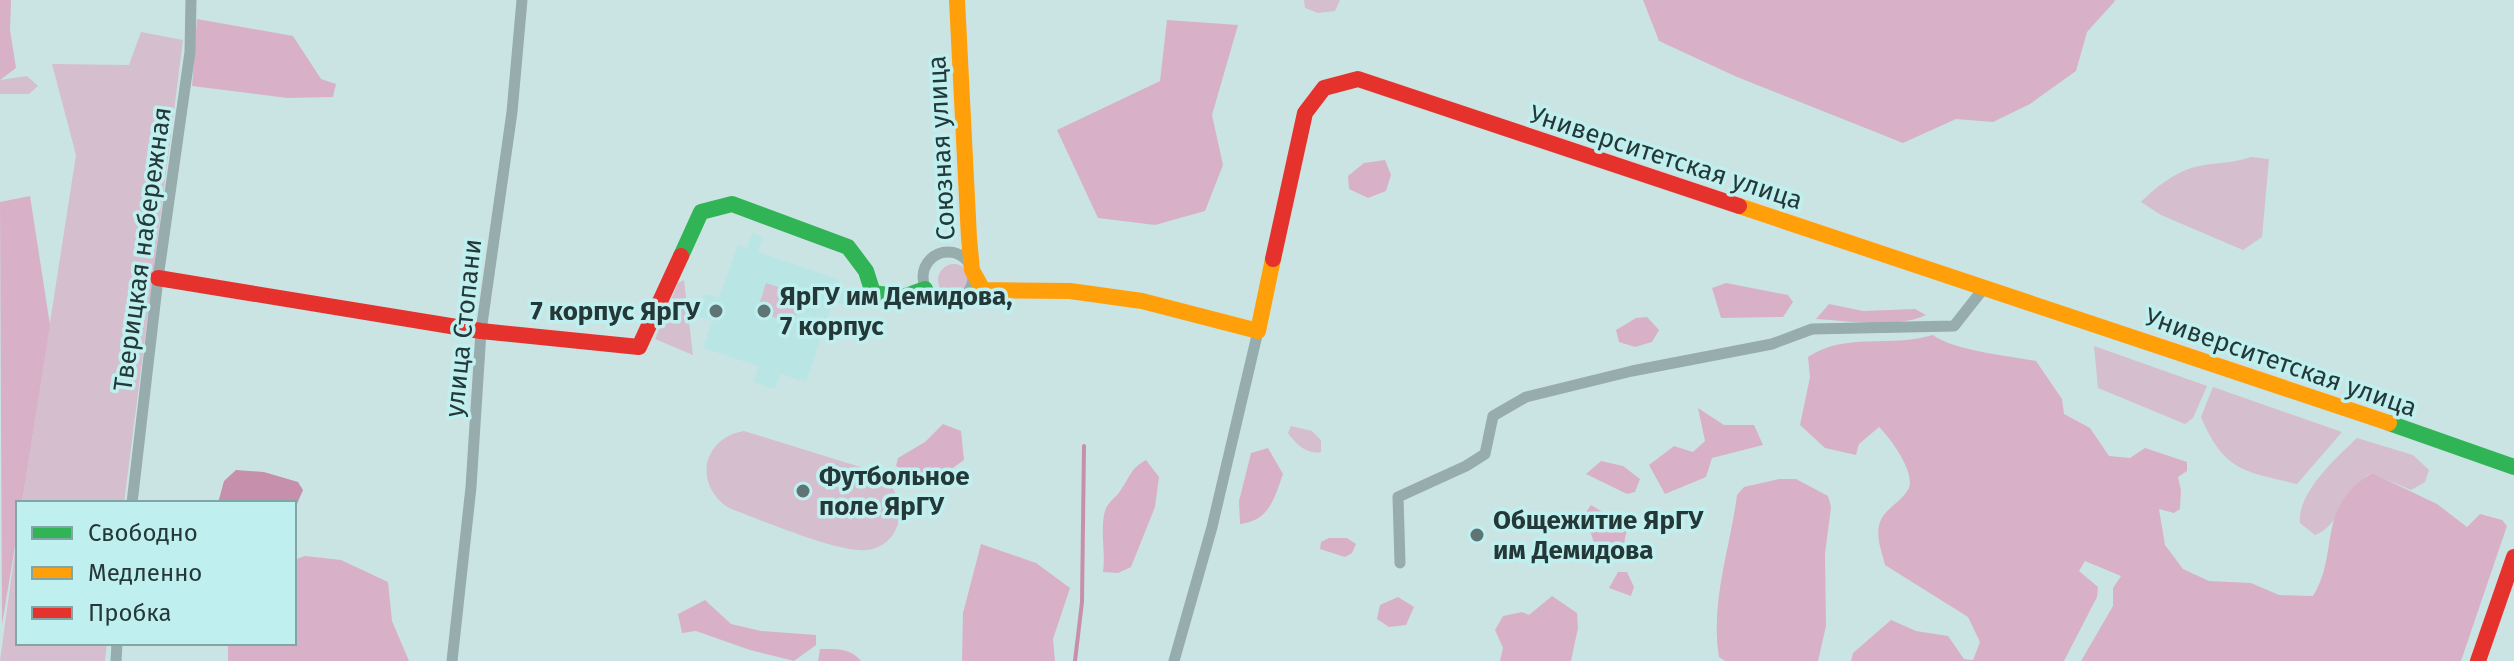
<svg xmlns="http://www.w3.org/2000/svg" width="2514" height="661" viewBox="0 0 2514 661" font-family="'Fira Sans',sans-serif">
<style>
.built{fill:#bae5e5}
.green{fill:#d5becd}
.forest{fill:#d8b1c8}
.water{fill:#c690ad}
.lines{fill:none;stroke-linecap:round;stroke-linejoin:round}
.stream{stroke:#c690ad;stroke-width:4}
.street{stroke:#97acac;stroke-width:11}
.fast{stroke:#30b455;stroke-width:16}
.slow{stroke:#ff9f0a;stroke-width:16}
.jam{stroke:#e5322d;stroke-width:16}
.poi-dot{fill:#5f7474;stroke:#c0efef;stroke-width:3}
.labels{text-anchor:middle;stroke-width:7;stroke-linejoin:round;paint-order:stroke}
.street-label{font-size:26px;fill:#253838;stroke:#c0efef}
.poi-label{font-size:26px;font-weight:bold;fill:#253838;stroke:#c0efef;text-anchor:start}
</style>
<rect width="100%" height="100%" fill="#cae4e4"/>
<path class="built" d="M752,233L763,237L758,252L840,280L837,291L853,296L849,306L833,301L806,382L780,374L775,389L754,382L758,366L703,348L712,321L697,316L705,294L719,298L738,245L747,248Z"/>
<g class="green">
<path d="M1304,0H1340L1335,11L1318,13L1305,8Z"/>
<path d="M141,32L183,40L124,503H22L76,155L52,64L129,65Z"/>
<path d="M27,76L38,86L29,94H0V80Z"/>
<path d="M2251,157L2269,159L2262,237L2243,250L2161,215L2141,202C2155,188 2175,172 2195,167C2214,162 2231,164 2251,157Z"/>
<circle cx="954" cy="280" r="16"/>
<path d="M684,280L693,355L655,339L678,283Z"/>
<path d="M766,283L802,295L793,324L757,311Z"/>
<path d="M2094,346L2207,386L2193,418L2185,424L2098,388Z"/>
<path d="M2213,387L2342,432L2297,484C2243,471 2224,471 2201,417Z"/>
<path d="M1291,426L1312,431L1321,440V452C1307,455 1296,444 1288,433Z"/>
<path d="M744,431L873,471C915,491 905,554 858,550C826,548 761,520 729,508C693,485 702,438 744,431Z"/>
<path d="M2357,438L2413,455L2429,470L2425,482L2411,490L2371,473C2345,489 2341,525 2315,535L2300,523C2297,493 2336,458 2357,438Z"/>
<path d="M18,528V643H107L105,661H0Z"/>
</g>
<g class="forest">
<path d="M0,0H11L10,30L16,68L0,80Z"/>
<path d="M1643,0H2114L2115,1L2087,32L2076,71L2030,104L1993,122L1956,119L1903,143L1737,77L1659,41Z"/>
<path d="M197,19L293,36L321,79L336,84L333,97L287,98L192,86Z"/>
<path d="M1167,20L1238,25L1212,115L1223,165L1205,211L1155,225L1098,218L1057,130L1160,81Z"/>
<path d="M1385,160L1391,175L1386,191L1368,198L1349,189L1348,176L1364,163Z"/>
<path d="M30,196L50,325L22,503H18V528L2,625L0,202Z"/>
<path d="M1726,283L1788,295L1793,302L1783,317L1721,318L1712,288Z"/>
<path d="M1829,304L1863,311L1915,309L1926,315C1896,329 1849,321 1816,319Z"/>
<path d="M1647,317L1659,330L1652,342L1635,347L1619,342L1616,330L1636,318Z"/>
<path d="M1933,335C1952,350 2009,356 2036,361L2062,399L2064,414L2090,428L2109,456L2130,458L2145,448L2187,462V471L2178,477L2181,490L2180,509L2174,513L2159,509L2165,545L2183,569L2209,581L2251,583L2279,595L2313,596C2340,553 2315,507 2372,473L2437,504L2467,527L2480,514L2502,520L2507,526L2461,661H2081L2113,606V588L2121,576L2085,561L2079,571L2098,587L2097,597L2064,661H1851L1853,653L1891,620L1916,631L1948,636L1964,659L1973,660L1980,642L1968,617L1885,565C1882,552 1875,536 1880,522C1884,509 1903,501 1909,488C1915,471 1890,438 1879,427L1859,444L1856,455L1825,448L1800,425L1810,377L1808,357C1845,332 1889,348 1933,335Z"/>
<path d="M1698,408L1724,425H1754L1763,445L1712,458L1706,477L1665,494L1649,465L1674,446L1693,452L1705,441Z"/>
<path d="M943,424L961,431L964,460L936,480L907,473L896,466L898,458L925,442Z"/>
<path d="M1268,448L1283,474C1274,499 1269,521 1240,524L1239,501L1251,453Z"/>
<path d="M1146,460L1159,477L1155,507L1131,567L1118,573L1103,572C1106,551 1099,527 1106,508C1110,500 1118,496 1122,488C1131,475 1131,468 1146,460Z"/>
<path d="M1601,461L1623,466L1640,479L1635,492L1627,494L1586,474Z"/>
<path d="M1779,479H1796L1828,496L1831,507L1825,554L1826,626L1818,661H1725L1719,657C1710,602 1730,549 1737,495L1744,487Z"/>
<path d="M1591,505L1612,518L1628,522L1623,550L1617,556H1598L1585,514Z"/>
<path d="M1329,538H1347L1356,544L1352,553L1345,557L1320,549L1321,542Z"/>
<path d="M981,544L1036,563L1070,588L1053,639L1055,661H962L963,613Z"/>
<path d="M305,556L341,560L388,582L392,621L409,661H228V643H294V560Z"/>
<path d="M1618,572H1627L1634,587L1631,596L1609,588Z"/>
<path d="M1552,596L1577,613L1578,628L1571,661H1500L1503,648L1495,630L1503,616L1522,612L1529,615Z"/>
<path d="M1398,597L1414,607L1406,625L1389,627L1377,619L1380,605Z"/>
<path d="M705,600L731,624L761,631L816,635V645L794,661L750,650L696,631L682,633L678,614Z"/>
<path d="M820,649C836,649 851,648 861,661H818Z"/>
</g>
<path class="water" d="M236,470L264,472L298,482L303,490L294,511V503H218L224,481Z"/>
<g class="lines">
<path class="stream" d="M1075,661L1082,602L1084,446"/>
<g class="street">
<circle cx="948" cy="277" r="25"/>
<path d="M132,503L158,278L190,52L191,0"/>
<path d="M1400,563L1398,497L1466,466L1485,454L1493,416L1526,397L1632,371L1772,344L1812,329L1954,326L1984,288"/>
<path d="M116,661L117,643"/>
<path d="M452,661L471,487L481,331L512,112L522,0"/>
<path d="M1174,661L1212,527L1258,331"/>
</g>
<g class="fast">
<path d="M681,256L701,212L732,204L848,247L866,271L873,293L903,297L925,289"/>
<path d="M2389,423L2514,467"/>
</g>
<g class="slow">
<path d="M957,0L969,238L972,270L983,290L1070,291L1142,301L1258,331L1273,259"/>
<path d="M1739,206L2389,423"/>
</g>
<g class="jam">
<path d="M1273,259L1305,113L1324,88L1358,79L1739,206"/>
<path d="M158,278L481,331L639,347L681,256"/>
<path d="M2478,661L2514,557"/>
</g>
</g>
<g class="poi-dot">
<circle cx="716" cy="311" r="8"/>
<circle cx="764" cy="311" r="8"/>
<circle cx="803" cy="491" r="8"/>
<circle cx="1477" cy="535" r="8"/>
</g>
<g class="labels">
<g class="street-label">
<text transform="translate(941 148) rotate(-93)" y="9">Союзная улица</text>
<text transform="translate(1666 157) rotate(18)" y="9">Университетская улица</text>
<text transform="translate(142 249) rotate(-82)" y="9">Тверицкая набережная</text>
<text transform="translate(463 328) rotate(-84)" y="9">улица Стопани</text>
<text transform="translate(2281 362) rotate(19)" y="9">Университетская улица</text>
</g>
<g class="poi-label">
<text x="780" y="305">ЯрГУ им Демидова,<tspan x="780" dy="30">7 корпус</tspan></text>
<text x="700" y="320" text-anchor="end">7 корпус ЯрГУ</text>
<text x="819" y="485">Футбольное<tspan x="819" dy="30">поле ЯрГУ</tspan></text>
<text x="1493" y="529">Общежитие ЯрГУ<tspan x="1493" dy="30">им Демидова</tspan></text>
</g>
</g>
<rect x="16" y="501" width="280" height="144" fill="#c0efef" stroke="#82a6a6" stroke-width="2"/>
<rect x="32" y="527" width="40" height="12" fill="#30b455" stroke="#82a6a6" stroke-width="2"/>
<text x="88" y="541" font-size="24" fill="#253838">Свободно</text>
<rect x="32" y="567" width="40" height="12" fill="#ff9f0a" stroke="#82a6a6" stroke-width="2"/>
<text x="88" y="581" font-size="24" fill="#253838">Медленно</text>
<rect x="32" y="607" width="40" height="12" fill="#e5322d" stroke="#82a6a6" stroke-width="2"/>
<text x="88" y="621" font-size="24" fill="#253838">Пробка</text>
</svg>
